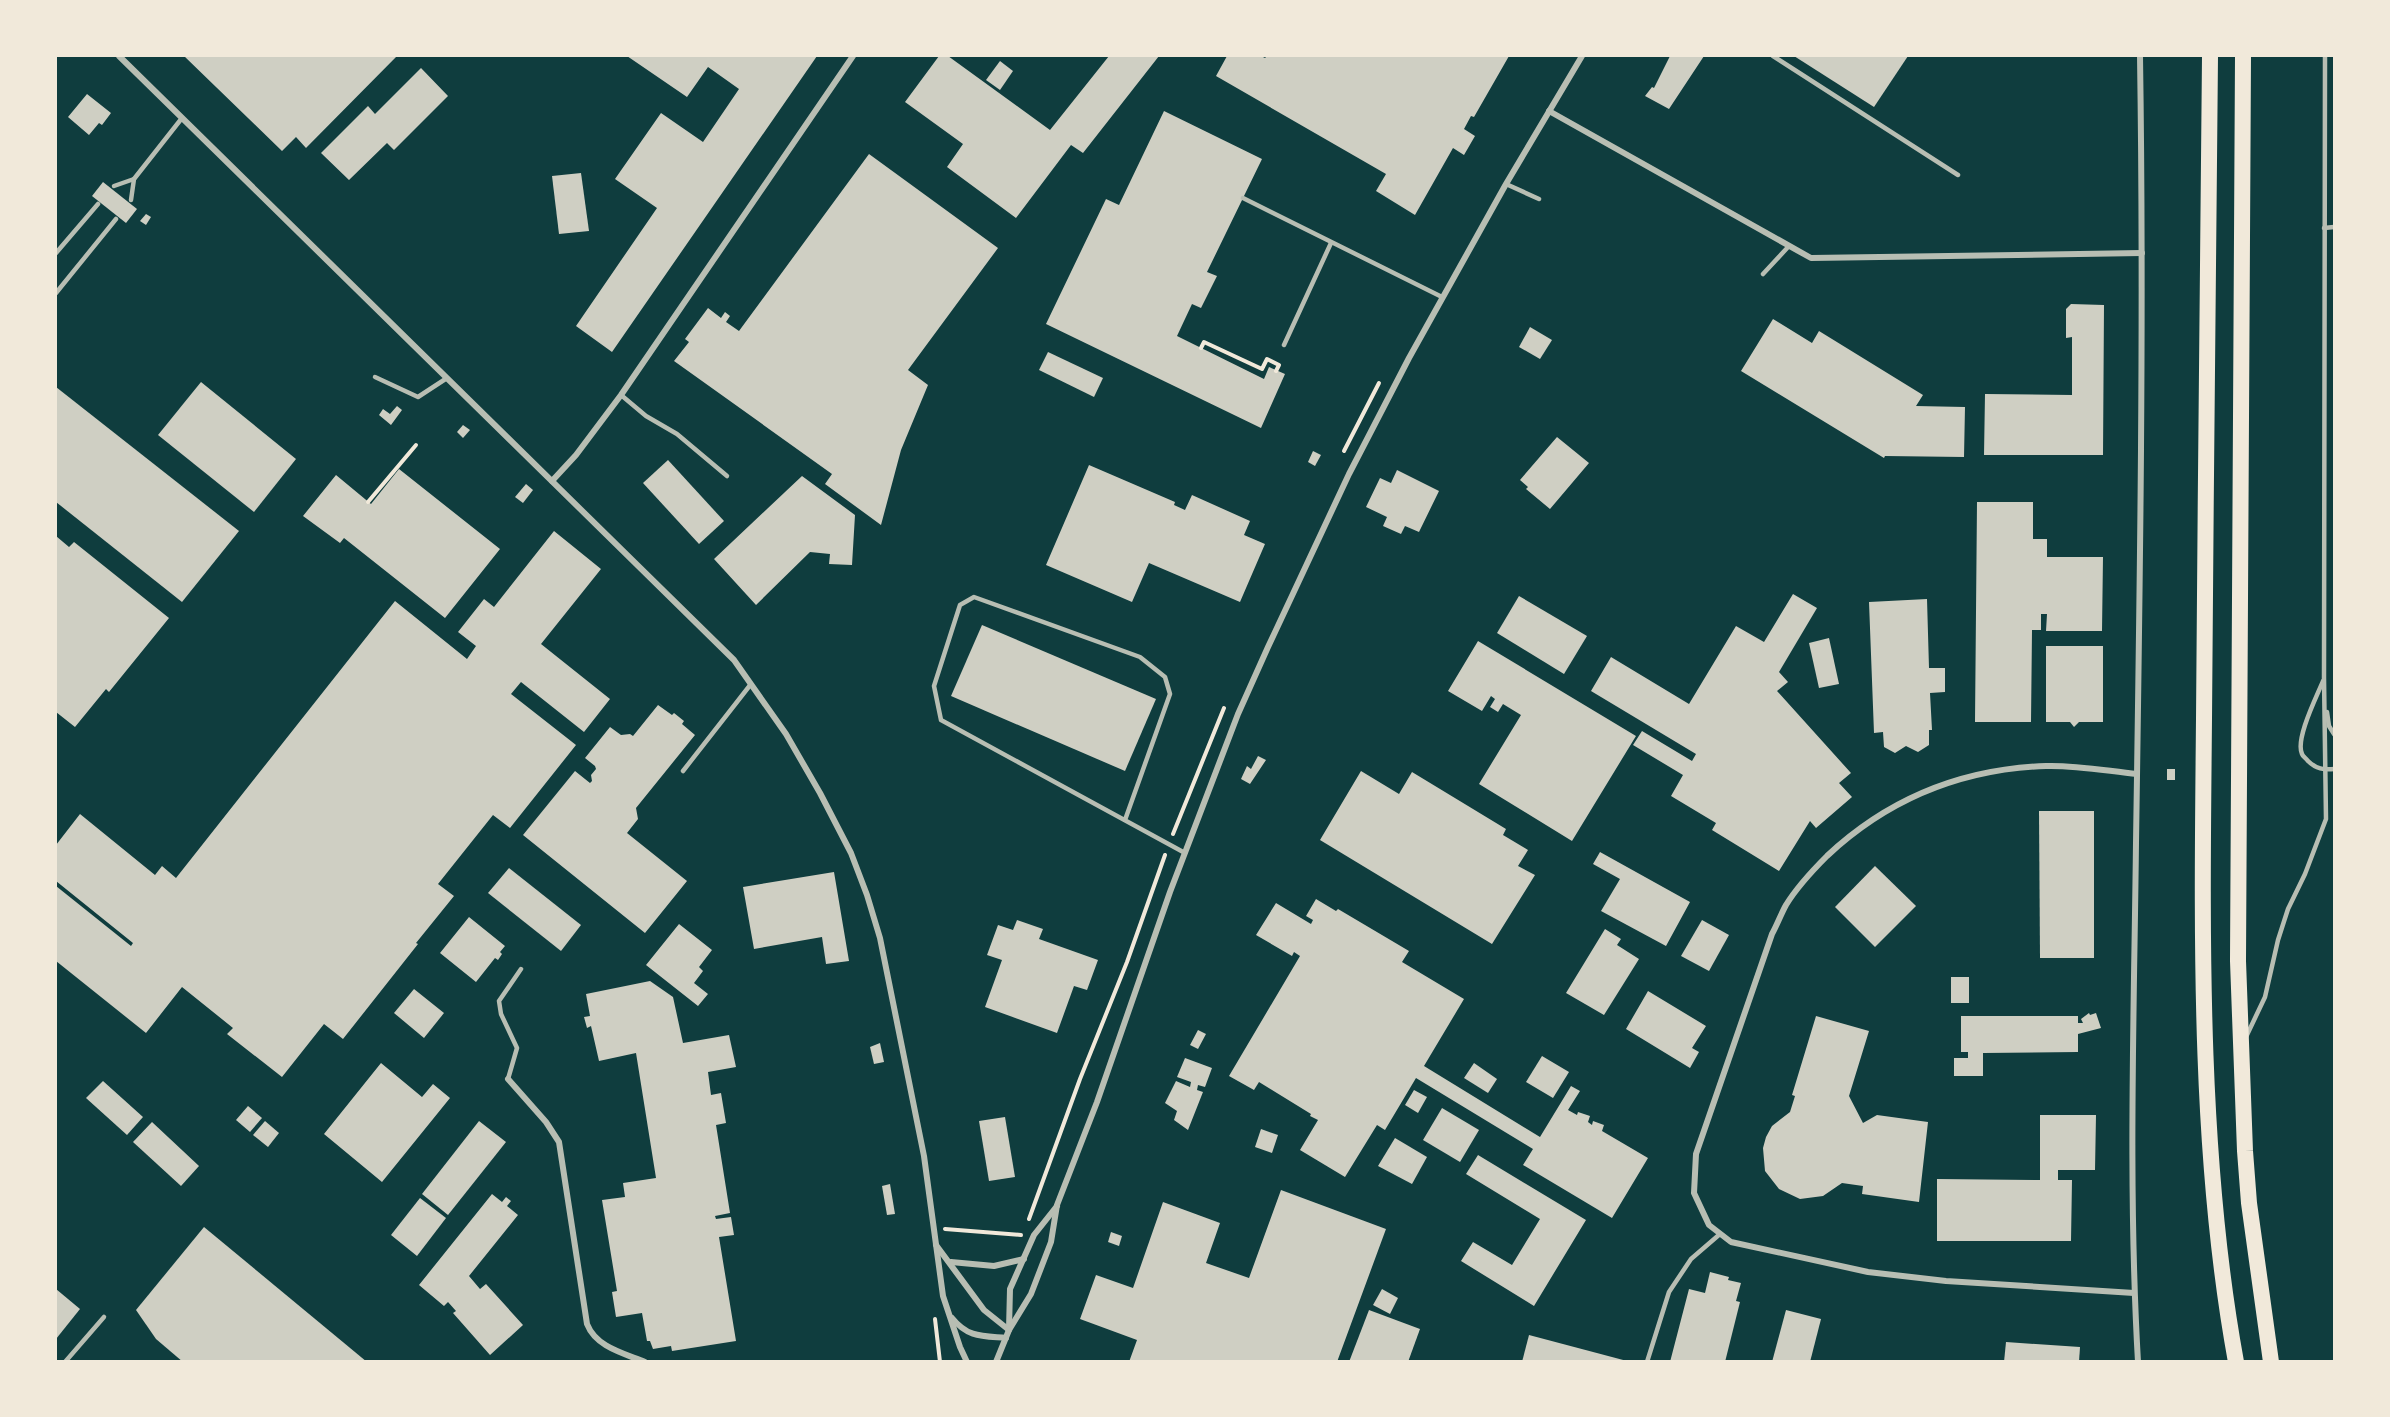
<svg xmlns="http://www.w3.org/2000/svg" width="2390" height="1417" viewBox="0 0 2390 1417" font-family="Merriweather,serif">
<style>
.building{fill:#cfcfc3}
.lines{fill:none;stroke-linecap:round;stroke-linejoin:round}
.path{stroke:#f1e9da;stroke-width:4}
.service{stroke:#b8beb3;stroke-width:4.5}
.minor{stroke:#b8beb3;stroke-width:6}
.trunk{stroke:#f1e9da;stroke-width:16}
</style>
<rect width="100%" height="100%" fill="#0f3d3e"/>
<g class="building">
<path d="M184,56H397L306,148L296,137L282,151Z"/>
<path d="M627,56H817L612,352L576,326L657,208L615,179L661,113L703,142L739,89L708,67L687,97Z"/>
<path d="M939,56H948L1050,130L1109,56H1159L1083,153L1071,145L1016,218L947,167L963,144L905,102Z"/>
<path d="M1227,56H1261L1265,58L1267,56H1509L1474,117L1471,116L1464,129L1475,136L1464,155L1453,148L1415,215L1376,191L1386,174L1216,76Z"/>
<path d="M1670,56H1704L1669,109L1645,96L1652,87L1654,88Z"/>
<path d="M1794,56H1908L1874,107Z"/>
<path d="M1000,61L1013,71L1000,90L986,80Z"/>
<path d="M421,68L448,96L394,150L387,143L349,180L321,153L368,106L375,114Z"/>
<path d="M87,94L111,113L102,125L99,123L89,135L68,117Z"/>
<path d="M1164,111L1262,159L1207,272L1217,276L1201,308L1192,304L1177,336L1264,379L1269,367L1285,374L1261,428L1046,324L1106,199L1119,205Z"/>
<path d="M869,154L998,248L908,370L928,385L901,450L881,525L825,484L832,474L674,361L689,342L685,339L708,308L721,318L725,312L730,316L726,322L739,331Z"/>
<path d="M581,173L589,231L559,234L552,176Z"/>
<path d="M103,182L137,209L126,223L92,196Z"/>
<path d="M146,214L151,217L146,225L140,221Z"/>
<path d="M2071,304L2104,305L2103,455H1984L1985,394L2072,395V337L2066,338V309Z"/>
<path d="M1773,319L1812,343L1819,331L1923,395L1916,406L1965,407L1964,457L1885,456L1884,458L1741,371Z"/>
<path d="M1530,327L1552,340L1540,359L1519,347Z"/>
<path d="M1048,352L1103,378L1094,397L1039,370Z"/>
<path d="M201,382L296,459L254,512L158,435Z"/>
<path d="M56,387L239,531L182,602L56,502Z"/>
<path d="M397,406L402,410L391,425L379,415L383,409L390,414Z"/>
<path d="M463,425L470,430L463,438L457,432Z"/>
<path d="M1557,437L1589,463L1550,509L1526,489L1528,487L1520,480Z"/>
<path d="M1313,451L1321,455L1315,466L1308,462Z"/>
<path d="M668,460L724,521L699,544L643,483Z"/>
<path d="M1089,465L1175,502L1174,505L1185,510L1192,495L1250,521L1244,535L1265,544L1240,602L1149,563L1132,602L1046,565Z"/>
<path d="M399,469L500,549L445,618L344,538L340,543L303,516L336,475L371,504Z"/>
<path d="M1397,470L1439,491L1419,532L1405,526L1401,534L1383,526L1387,517L1366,507L1380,478L1391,483Z"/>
<path d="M802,476L855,515L852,565L829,564L830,554L810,552L756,605L714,559Z"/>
<path d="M526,484L533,490L523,503L515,497Z"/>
<path d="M1977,502H2033V539H2047V557H2103L2102,631H2046L2047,614H2041V630H2032L2031,722H1975Z"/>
<path d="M554,531L601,569L541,644L610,699L584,732L521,682L511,694L576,745L510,828L493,815L438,884L454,896L416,943L418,944L343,1039L324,1024L282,1077L227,1034L233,1028L182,987L146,1033L56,961V886L131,946L133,943L56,881V845L80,814L155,875L162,866L176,878L395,601L467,659L476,646L458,632L484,599L494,607Z"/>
<path d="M56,536L69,547L74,542L169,618L109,692L106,689L75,727L56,712Z"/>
<path d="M1793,594L1817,608L1779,672L1788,682L1777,691L1851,773L1839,783L1852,797L1816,828L1810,821L1779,871L1712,830L1716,823L1671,796L1683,775L1633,745L1642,731L1692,761L1696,754L1591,691L1611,657L1689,704L1736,626L1764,642Z"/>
<path d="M1519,596L1587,636L1564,674L1497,633Z"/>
<path d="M1927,599L1929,668H1945V692L1930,693L1932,730H1929V745L1918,752L1906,746L1895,753L1884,747L1883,732L1874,733L1869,602Z"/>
<path d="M982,625L1156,699L1125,771L951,696Z"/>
<path d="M1829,638L1839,684L1819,688L1809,643Z"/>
<path d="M1478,641L1636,736L1572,841L1479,784L1521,715L1503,704L1498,712L1490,707L1495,699L1491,696L1482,711L1448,691Z"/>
<path d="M2046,646H2103V722H2079L2074,727L2070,722H2046Z"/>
<path d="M658,705L672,715L674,713L684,721L682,724L695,735L636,808L638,819L627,833L687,881L645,933L523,835L575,771L590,783L592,781L591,775L596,769L595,766L585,758L610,727L621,735L630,734L633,736Z"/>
<path d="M1258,756L1266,760L1250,784L1241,779L1247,766L1251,769Z"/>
<rect x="2167" y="769" width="8" height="11"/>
<path d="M1361,771L1399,794L1412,772L1506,829L1503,835L1528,850L1518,866L1535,875L1492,944L1320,840Z"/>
<path d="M2039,811H2094V958H2040Z"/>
<path d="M1600,852L1690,902L1666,946L1601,911L1620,879L1593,864Z"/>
<path d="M1875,866L1916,906L1875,947L1835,907Z"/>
<path d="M509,868L581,925L561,951L488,893Z"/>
<path d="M834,872L849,961L826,964L822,937L754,949L743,887Z"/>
<path d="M1316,899L1336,911L1338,909L1409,951L1402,962L1464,999L1424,1066L1540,1137L1571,1086L1580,1091L1568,1110L1577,1115L1578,1112L1590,1116L1588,1122L1592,1125L1593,1121L1604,1125L1602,1131L1648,1158L1612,1218L1523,1165L1533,1149L1416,1078L1385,1130L1377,1125L1345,1177L1300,1150L1318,1120L1310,1116L1311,1114L1259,1082L1254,1090L1229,1076L1300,956L1294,952L1292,956L1256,935L1276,903L1311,924L1313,920L1306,916Z"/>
<path d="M469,917L505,946L500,952L502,954L498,960L495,958L476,982L440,953Z"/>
<path d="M1017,920L1043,929L1039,939L1098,960L1087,990L1074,986L1057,1033L985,1007L1002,960L987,955L998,925L1013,930Z"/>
<path d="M1702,920L1729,935L1709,971L1681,956Z"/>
<path d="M679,924L712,950L699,967L703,971L694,983L708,994L698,1006L646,965Z"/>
<path d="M1605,929L1621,939L1617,945L1639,959L1604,1015L1566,993Z"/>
<rect x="1951" y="977" width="18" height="26"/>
<path d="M650,981L673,997L683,1043L729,1035L736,1067L708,1072L711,1095L721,1093L726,1123L716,1125L730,1213L715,1216L716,1219L731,1217L734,1235L719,1237L736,1341L672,1351L671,1346L653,1349L650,1341H647L642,1313L616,1317L612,1292L617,1291L602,1200L625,1197L623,1183L656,1178L636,1053L599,1061L591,1026L587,1028L584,1017L590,1016L586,994Z"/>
<path d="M414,989L444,1013L424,1038L394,1013Z"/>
<path d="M1648,991L1706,1026L1692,1048L1699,1052L1690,1068L1626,1029Z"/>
<path d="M2089,1013L2090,1015L2096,1013L2101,1028L2078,1034V1052L1983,1053V1076H1954V1058H1968V1052H1961V1016H2078V1023H2083L2081,1019Z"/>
<path d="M1816,1016L1869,1031L1849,1096L1863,1123L1877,1115L1928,1122L1919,1202L1862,1194L1863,1186L1842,1183L1823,1196L1800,1199L1779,1189L1765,1171L1763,1148L1766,1137L1772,1126L1790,1112L1795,1096L1792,1095Z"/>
<path d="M1198,1030L1206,1034L1198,1049L1190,1045Z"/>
<path d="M880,1043L884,1062L874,1064L870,1047Z"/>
<path d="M1542,1056L1569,1072L1553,1098L1526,1082Z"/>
<path d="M1185,1058L1212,1068L1205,1087L1198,1085L1197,1090L1203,1092L1188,1130L1174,1120L1177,1111L1165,1103L1176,1081L1190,1087L1191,1082L1177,1077Z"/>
<path d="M381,1063L422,1097L433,1084L450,1098L382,1182L324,1134Z"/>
<path d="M1474,1063L1497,1079L1488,1093L1464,1078Z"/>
<path d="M103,1081L143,1117L127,1135L86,1098Z"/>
<path d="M1414,1090L1427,1097L1418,1113L1405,1105Z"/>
<path d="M248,1106L262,1118L250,1132L236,1120Z"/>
<path d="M1442,1108L1479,1130L1460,1162L1423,1140Z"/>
<path d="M2040,1115H2096L2095,1170H2058V1180H2072L2071,1241H1937V1179L2040,1180Z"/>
<path d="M1005,1117L1015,1177L989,1181L979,1121Z"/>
<path d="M265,1121L279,1133L268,1147L253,1135Z"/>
<path d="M479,1121L506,1142L448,1215L422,1194Z"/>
<path d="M152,1122L199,1166L181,1186L133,1142Z"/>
<path d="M1261,1129L1278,1135L1272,1153L1255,1147Z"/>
<path d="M1395,1138L1427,1157L1412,1184L1378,1166Z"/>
<path d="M1478,1155L1586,1220L1534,1306L1461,1261L1473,1242L1512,1265L1540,1219L1466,1174Z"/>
<path d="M890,1184L895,1214L887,1215L882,1186Z"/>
<path d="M1281,1190L1386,1229L1337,1362H1129L1137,1340L1080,1319L1096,1275L1133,1288L1163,1202L1220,1223L1206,1263L1249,1278Z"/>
<path d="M492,1194L502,1202L506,1197L511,1201L507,1206L518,1215L469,1276L480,1289L486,1284L523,1325L490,1355L453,1313L456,1311L448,1302L444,1306L419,1285Z"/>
<path d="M420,1198L446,1218L417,1256L391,1235Z"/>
<path d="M204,1227L367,1362H183L156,1339L136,1310Z"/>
<path d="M1111,1232L1122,1236L1119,1246L1108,1242Z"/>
<path d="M1710,1272L1729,1277L1728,1280L1741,1283L1736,1301L1740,1302L1725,1362H1670L1689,1289L1705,1293Z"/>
<path d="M56,1289L80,1309L56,1339Z"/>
<path d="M1382,1289L1398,1298L1390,1314L1373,1305Z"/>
<path d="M1369,1310L1420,1329L1408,1362H1349Z"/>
<path d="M1786,1310L1821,1319L1810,1362H1772Z"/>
<path d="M1529,1335L1627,1361V1362H1522Z"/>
<path d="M2006,1342L2080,1347L2079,1362H2004Z"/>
</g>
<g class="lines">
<g class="path">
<path d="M1201,348L1204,342L1262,369L1267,359L1279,365L1276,371"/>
<path d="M1344,451L1379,383"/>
<path d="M368,502L416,445"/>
<path d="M1173,834L1224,708"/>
<path d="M1029,1219L1080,1079L1127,962L1165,855"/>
<path d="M945,1229L1021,1235"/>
<path d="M935,1319L940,1362"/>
</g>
<g class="service">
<path d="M1773,56L1958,175"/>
<path d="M1506,184L1539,199"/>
<path d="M114,186L134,179"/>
<path d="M1243,198L1442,297"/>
<path d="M131,200L134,179L182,118"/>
<path d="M2324,228L2334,227"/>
<path d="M56,253L98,204"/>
<path d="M1763,274L1789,246"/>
<path d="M56,293L116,219"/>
<path d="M1284,345L1331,243"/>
<path d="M375,377L418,397L447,378"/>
<path d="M621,395L646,416L677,434L727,476"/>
<path d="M2323,681C2317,696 2295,739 2302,754C2303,757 2306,758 2308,761C2316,769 2324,770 2334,769"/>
<path d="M2327,712L2329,726L2334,734"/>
<path d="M683,771L751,684"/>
<path d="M1125,820L1170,694L1165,677L1140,657L974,597L960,605L934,686L941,720L1185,853"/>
<path d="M2246,1037L2265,997L2278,940L2288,909L2305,874L2326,819L2324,678L2325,56"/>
<path d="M508,1079L517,1048L501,1014L499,1001L521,969"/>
<path d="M65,1362L104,1317"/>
<path d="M1647,1362L1669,1292L1691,1259L1720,1234"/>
</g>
<g class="minor">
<path d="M119,56L734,660L786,734L820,793L851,853L867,895L880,938L924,1156L943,1296L960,1347L967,1362"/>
<path d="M1549,111L1811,258L2142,253"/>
<path d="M552,481L576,455L621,395L853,56"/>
<path d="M508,1079L546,1122L559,1142L587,1324C596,1347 623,1353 645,1362"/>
<path d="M936,1245L984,1310L1009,1330"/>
<path d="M951,1262L994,1266L1024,1259"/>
<path d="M2134,1293L1946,1281L1868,1272L1731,1242L1709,1225L1694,1193L1696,1154L1772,934C1777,925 1781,914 1786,905C1797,887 1812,871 1827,856C1889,798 1961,769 2046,766C2076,765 2107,771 2137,774"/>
<path d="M952,1318C968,1338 983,1336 1006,1338"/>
<path d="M1009,1329L1010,1289L1034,1235L1057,1206"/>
<path d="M996,1362L1009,1330L1031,1294L1051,1242L1057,1205L1097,1102L1170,892L1238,714L1268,647L1349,474L1409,358L1506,184L1582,56"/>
<path d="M2138,1362C2128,1189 2134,1016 2136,843C2140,581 2144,318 2140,56"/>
</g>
<g class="trunk">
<path d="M2210,56C2207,277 2206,498 2204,719C2202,930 2198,1154 2236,1362"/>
<path d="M2243,56L2238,961L2245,1151L2249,1203L2271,1362"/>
</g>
</g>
<rect width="2390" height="1417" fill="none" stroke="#f1e9da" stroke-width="114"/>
</svg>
